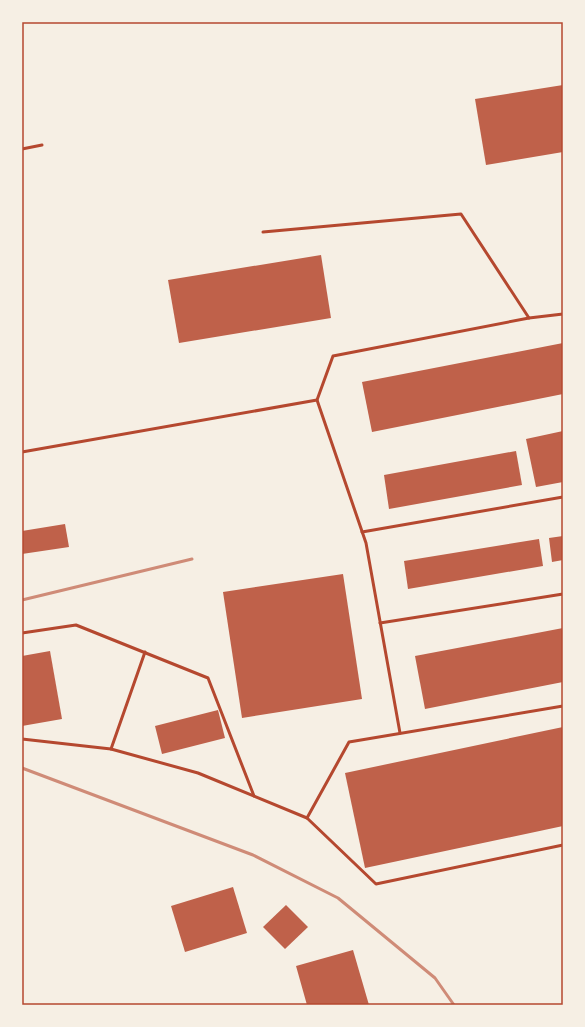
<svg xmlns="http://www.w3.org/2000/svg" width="585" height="1027" viewBox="0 0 585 1027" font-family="'Fira Sans',sans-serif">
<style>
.building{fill:#bf614a}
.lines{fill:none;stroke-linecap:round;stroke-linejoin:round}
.service{stroke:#b5482f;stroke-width:3}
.rail{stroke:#cf8b77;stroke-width:3}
.neatline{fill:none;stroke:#b5482f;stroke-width:1.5}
</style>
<rect width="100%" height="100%" fill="#f6efe4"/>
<g class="building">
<path d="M563,85V152L486,165L475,99Z"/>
<path d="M321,255L331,318L179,343L168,280Z"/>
<path d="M563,343V394L372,432L362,382Z"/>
<path d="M563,431V482L536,487L526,439Z"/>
<path d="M516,451L522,485L389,509L384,475Z"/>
<path d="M65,524L69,547L22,554V531Z"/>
<path d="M563,536V560L552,562L549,538Z"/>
<path d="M539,539L543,566L408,589L404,561Z"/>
<path d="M343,574L362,699L242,718L223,592Z"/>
<path d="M563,628V682L425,709L415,656Z"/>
<path d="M50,651L62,719L22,726V656Z"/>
<path d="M218,710L225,738L162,754L155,726Z"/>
<path d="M563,727V826L365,868L345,773Z"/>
<path d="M233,887L247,933L185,952L171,906Z"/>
<path d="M286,905L308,927L285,949L263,927Z"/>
<path d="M353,950L369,1005H307L296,966Z"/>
</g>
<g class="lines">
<g class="service">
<path d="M22,149L42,145"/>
<path d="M263,232L461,214L529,318L333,356L317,400L366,543L400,733"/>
<path d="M529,318L563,314"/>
<path d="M22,452L317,400"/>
<path d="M362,532L563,497"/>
<path d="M380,623L563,594"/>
<path d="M22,633L76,625L208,678L254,796"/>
<path d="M22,739L111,749L198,773L307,818L376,884L563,845"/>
<path d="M111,749L145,652"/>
<path d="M307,818L349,742L563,706"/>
</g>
<g class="rail">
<path d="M22,600L192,559"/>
<path d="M22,768L253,855L338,898L435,978L454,1005"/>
</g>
</g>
<rect width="585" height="1027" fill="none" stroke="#f6efe4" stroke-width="46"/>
<rect x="23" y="23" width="539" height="981" class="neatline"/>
</svg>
